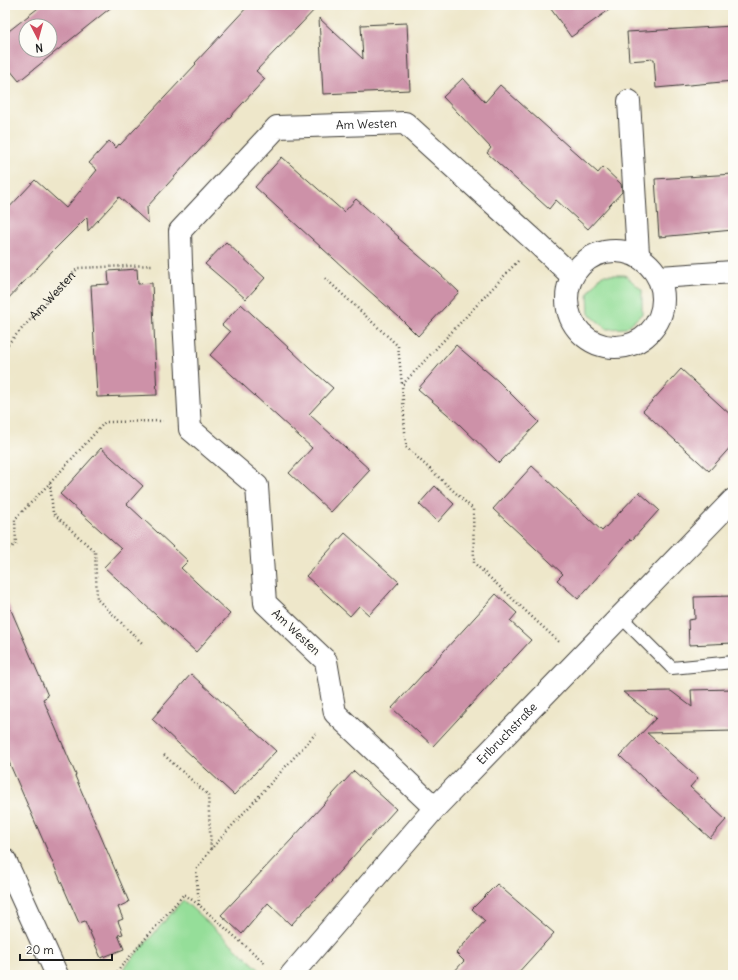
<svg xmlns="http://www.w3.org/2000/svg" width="738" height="980" viewBox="0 0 738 980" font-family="Delius,sans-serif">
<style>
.green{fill:#95de99;stroke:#587d5a}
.building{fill:#cd91a8;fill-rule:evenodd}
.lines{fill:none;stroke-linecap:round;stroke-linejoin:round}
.service-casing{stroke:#3c3a36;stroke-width:14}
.minor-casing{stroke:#3c3a36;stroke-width:24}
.path{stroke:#3c3a36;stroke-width:2.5;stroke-dasharray:1 3;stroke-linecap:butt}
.service{stroke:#fff;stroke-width:12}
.minor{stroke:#fff;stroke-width:22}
.labels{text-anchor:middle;stroke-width:4;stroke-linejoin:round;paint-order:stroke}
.street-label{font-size:12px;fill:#1c1c1c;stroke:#fdfcf7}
</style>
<rect width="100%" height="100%" fill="#fdfcf7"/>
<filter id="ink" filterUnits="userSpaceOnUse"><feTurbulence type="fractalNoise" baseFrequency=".025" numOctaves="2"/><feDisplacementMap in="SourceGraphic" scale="8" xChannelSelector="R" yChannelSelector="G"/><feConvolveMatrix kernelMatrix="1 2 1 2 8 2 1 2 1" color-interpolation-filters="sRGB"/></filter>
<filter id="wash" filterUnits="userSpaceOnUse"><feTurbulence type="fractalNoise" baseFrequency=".012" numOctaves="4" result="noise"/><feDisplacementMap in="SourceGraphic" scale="16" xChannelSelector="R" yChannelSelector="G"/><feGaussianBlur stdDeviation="0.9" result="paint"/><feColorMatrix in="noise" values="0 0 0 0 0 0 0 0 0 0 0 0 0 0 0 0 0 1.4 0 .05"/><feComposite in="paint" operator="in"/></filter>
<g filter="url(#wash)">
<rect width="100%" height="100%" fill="#eee7ca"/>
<g class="green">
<path d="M602,275H625L642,290V314L626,328L607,329L589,314L588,293Z"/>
<path d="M183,900L260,970L256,975H118Z"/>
</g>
<g id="blocks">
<g class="building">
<path d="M42,5H114L19,81L5,64V34ZM26,26H50V50H26Z"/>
<path d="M249,5H319L256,71L265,79L196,154V153L147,207L148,223L119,197L88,231L87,217L54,250L5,302V212L35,180L66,208L97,170L89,163L109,141L116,148L119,144L120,145L196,64L195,63Z"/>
<path d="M548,5H616L571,37Z"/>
<path d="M319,18L363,59L361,25L407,23L410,90L323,94Z"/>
<path d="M733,26V81L656,88L654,59L629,61L627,32Z"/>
<path d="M463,78L485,102L500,85L598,173L603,167L621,184L622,192L588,229L556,200L549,209L487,153L491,148L443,97Z"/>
<path d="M282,157L344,212L356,199L399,237L398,238L438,272L459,292L418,336L399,317L367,289L255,187Z"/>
<path d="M733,174V230L659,237L655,179Z"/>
<path d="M226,242L265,278L246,299L205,264Z"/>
<path d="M137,269L138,284L152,283L157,395L97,397L91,285L109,284L108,271Z"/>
<path d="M241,304L290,349L310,368L333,388L309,414L370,470L331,512L289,473L312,448L210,355L230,332L222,325Z"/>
<path d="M456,345L498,381L539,422L499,463L460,425L418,389Z"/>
<path d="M681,369L733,417V444L709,471L643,411Z"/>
<path d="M101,448L143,486L127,504L188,561L181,568L230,614L196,652L104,567L121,549L60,494Z"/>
<path d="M532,466L602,531L639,492L659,510L632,540L631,539L578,599L557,580L563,574L493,509Z"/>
<path d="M435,486L454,504L438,522L419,504Z"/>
<path d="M345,533L399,582L369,615L359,606L350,616L306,576Z"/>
<path d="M496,594L517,613L510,621L531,640L433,746L392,708Z"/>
<path d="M5,596L48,696L43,699L76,775L75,776L129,902L118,907L123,919L118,921L123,934L118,935L124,949L101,958L85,921L79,923L5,753Z"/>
<path d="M733,596V643L689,645L688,620L695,619L694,597Z"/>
<path d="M191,674L276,751L234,795L152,719Z"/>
<path d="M733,689V731L647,733L698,778L690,787L726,820L710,838L646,781L620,756L656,718L623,692L671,691L692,707L691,690Z"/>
<path d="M354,771L396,809L331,881H332L291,925L268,903L242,934L221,915L292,839Z"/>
<path d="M497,884L554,933L516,975H451L464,961L456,953L485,921L472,909Z"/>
</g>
</g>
</g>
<g filter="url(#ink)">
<use href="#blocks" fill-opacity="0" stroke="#3c3a36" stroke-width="1"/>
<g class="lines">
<defs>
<path id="service" d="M620,616L672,668L733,662"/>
<g id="minor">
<path d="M629,101L638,254"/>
<circle cx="615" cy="299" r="48"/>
<path d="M660,277L733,272"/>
<path id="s2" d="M435,808L335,713L326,661L265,603L257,486L190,429L181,264L180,231L277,127L405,123L536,242L571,275"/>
<path d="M5,860L57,975"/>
<path id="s3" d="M291,975L435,808L733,500"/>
</g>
</defs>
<use href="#service" class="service-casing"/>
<use href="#minor" class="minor-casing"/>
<g class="path">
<path d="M518,261L402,385L406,447L473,509L474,563L559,642"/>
<path d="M325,278L398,346L402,385"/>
<path id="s1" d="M5,347L78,268L153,265"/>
<path d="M50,483L53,513L95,552L97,599L144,645"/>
<path d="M5,549L16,545L15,519L50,483L105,422L163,421"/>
<path d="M164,755L208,795L211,849"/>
<path d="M199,905L196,870L211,849L317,732"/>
<path d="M114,975L184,894L199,905L266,964"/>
</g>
<use href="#service" class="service"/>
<use href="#minor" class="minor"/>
</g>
</g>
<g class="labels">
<g class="street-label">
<text dy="4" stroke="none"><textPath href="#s2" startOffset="910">Am Westen</textPath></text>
<text dy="4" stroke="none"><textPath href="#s1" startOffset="70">Am Westen</textPath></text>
<text transform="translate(296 632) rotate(43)" y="4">Am Westen</text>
<text dy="4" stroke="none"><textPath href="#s3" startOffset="324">Erlbruchstraße</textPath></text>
</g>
</g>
<rect width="738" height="980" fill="none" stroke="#fdfcf7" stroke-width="20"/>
<g transform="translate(38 38) rotate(174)"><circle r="19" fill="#fdfcf7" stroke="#a3a29f"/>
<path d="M0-3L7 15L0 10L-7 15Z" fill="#d1495b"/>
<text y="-6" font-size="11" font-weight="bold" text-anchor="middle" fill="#1c1c1c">N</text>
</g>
<path d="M20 954v6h92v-6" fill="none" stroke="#1c1c1c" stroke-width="2"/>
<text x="26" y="954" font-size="12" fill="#1c1c1c" stroke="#fdfcf7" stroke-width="3" paint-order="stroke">20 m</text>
</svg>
